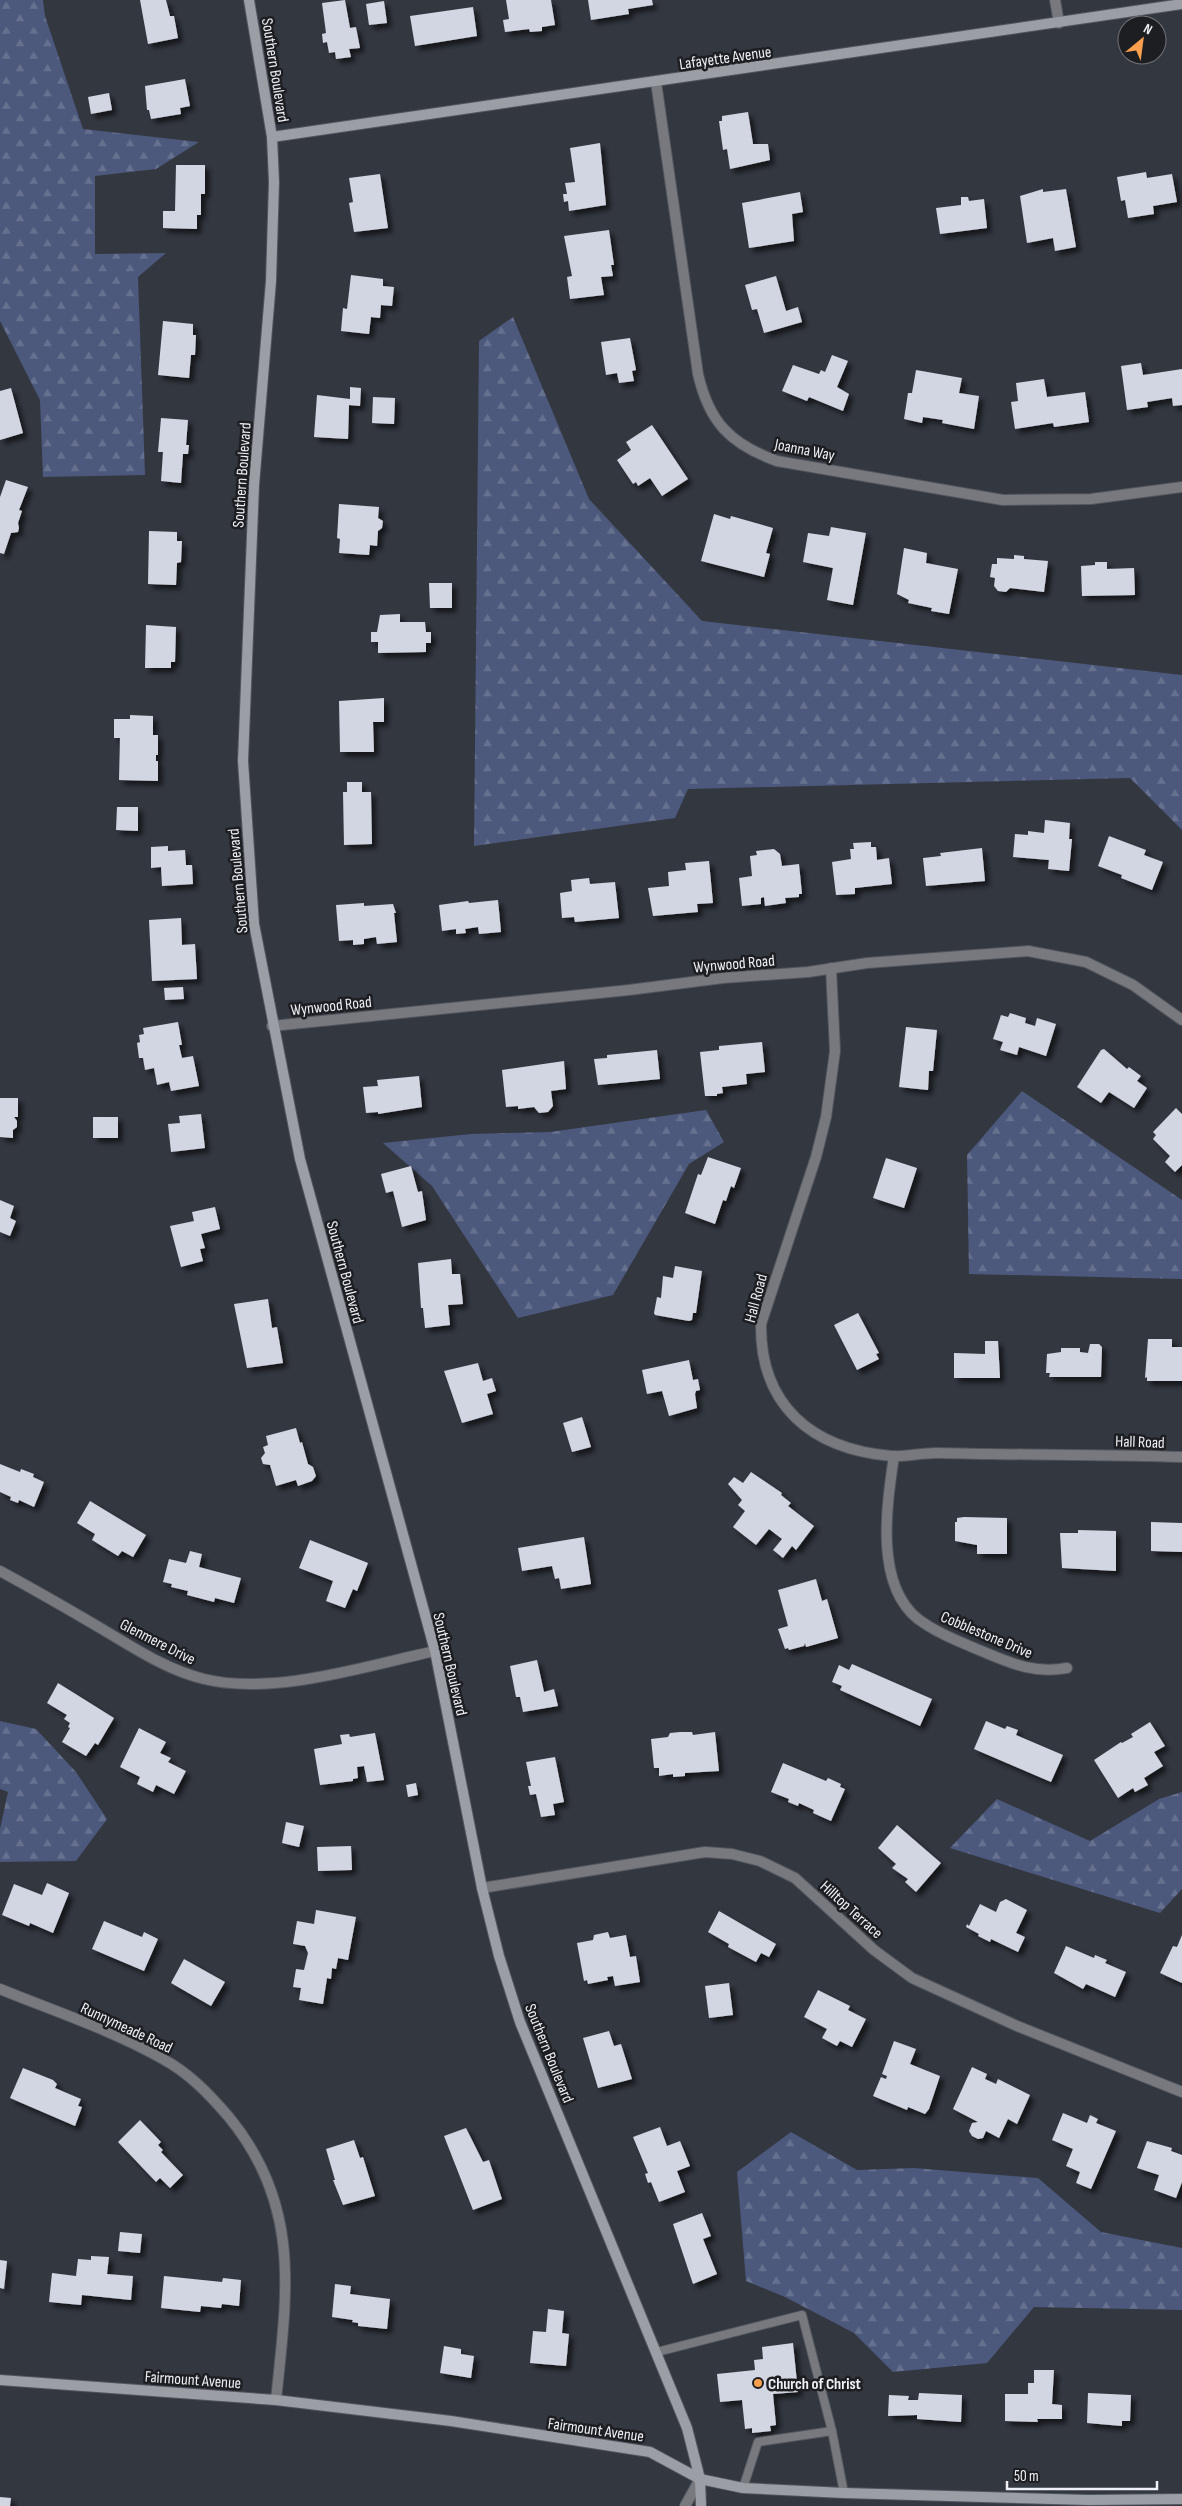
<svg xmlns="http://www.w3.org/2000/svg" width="1182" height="2506" viewBox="0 0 1182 2506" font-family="'Sofia Sans Condensed',sans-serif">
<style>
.forest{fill:url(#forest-firs)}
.building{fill:#d2d6e2;filter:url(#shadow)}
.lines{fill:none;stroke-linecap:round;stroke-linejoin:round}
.lane-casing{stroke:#51555d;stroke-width:10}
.street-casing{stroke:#51555d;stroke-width:12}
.secondary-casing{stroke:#51555d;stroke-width:12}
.lane{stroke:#78797e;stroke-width:8}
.street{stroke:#78797e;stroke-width:10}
.secondary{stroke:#9c9ea6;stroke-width:10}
.poi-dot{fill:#f99f4d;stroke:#1d1e22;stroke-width:2}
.labels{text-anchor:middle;stroke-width:5;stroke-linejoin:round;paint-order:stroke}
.street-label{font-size:16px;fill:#eef0f6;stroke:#1d1e22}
.poi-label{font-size:16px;font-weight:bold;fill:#eef0f6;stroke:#1d1e22;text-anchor:start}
</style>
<defs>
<pattern id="forest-firs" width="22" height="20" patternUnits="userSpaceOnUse" patternTransform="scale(1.25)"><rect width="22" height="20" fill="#4c587c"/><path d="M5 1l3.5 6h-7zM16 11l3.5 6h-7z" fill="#66708f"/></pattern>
<filter id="shadow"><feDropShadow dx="4.5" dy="4.5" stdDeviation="2.5" flood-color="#0009"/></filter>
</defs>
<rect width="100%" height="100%" fill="#333740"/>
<g class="forest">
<path d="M0,0H43L45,16L83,129L199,142L156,169L95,176V254L166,253L138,277L145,475L43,477L40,400L0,321Z"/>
<path d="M513,317L589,499L702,621L1182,675V830L1130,778L688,789L675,818L474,846L479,341Z"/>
<path d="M1022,1091L1182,1200V1279L969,1274L967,1155Z"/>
<path d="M706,1110L724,1142L689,1164L613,1295L518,1318L432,1186L383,1143L471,1134L550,1132Z"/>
<path d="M0,1721L36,1729L76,1772L107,1819L76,1861L0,1862V1829L8,1792L0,1789Z"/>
<path d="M1182,1792V1889L1160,1913L950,1848L997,1799L1090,1841L1159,1799Z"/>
<path d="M791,2132L857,2170L914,2168L1038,2178L1101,2232L1182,2248V2310L1034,2307L987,2363L893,2372L854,2333L785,2297L746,2281L737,2172Z"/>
</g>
<g class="building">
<path d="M140,0H166L170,16H174L178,38L148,44Z"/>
<path d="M345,0L350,28L356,27L360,48L349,49L351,57L336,59L335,52L329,53L327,42L323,43L322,34L326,33L322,3Z"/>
<path d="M506,0H551L555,25L542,27V31L530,32L529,29L505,32L503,20L509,19Z"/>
<path d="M588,0H652L653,5L628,9L629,14L591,20Z"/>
<path d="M384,1L387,23L369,25L366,4Z"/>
<path d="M473,7L477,36L415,46L410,16Z"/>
<path d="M185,79L190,106L180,108L181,114L151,119L149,110H147L145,86Z"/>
<path d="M109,93L112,110L91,114L88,97Z"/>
<path d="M748,112L753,144H768L770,160L730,169L727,149L723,150L719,121H722V116Z"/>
<path d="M600,143L606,205L569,211L568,201L564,202L563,194H567L565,183L575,182L570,148Z"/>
<path d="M176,165H205V194H201V215H197V229L163,228V211H175Z"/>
<path d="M1146,172L1147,178L1172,174L1177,202L1153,206L1154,214L1128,218L1125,200L1121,201L1117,177Z"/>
<path d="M380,174L388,228L354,232L349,203L353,202L349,178Z"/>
<path d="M1043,189V192L1066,189L1076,247L1055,251L1053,238L1027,243L1020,196Z"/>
<path d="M800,192L803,212L792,214L794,241L749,248L742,203Z"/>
<path d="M961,197H968L969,201L984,199L987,228L940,234L936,208L961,205Z"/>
<path d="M609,230L614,265H611L613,276L601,277L604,295L570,299L567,277L572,276L564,236Z"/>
<path d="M351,275L383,279V286L394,287L392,306L381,305L380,318L371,317L369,334L341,331L343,308L347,309Z"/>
<path d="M776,276L786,311L798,307L802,322L764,333L757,309L752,310L745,285Z"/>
<path d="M163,321L193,324V335H196L195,355H191L189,378L158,375Z"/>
<path d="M630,338L636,370L632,371L634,381L619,383L617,373L606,375L601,342Z"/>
<path d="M832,355L848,361L837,387L849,394L843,411L809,397L807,401L782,391L793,365L819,374L821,370L825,372Z"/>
<path d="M1141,363L1143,375L1182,369V405L1173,406L1172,398L1147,402L1148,407L1127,410L1121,366Z"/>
<path d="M916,370L962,378L959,393L979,396L974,429L942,423L943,420L923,417L922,423L904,419L908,393H912Z"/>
<path d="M1044,379L1047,397L1085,392L1089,422L1054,427L1053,423L1015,429L1011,402L1018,401L1016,383Z"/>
<path d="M350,387L361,388L360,406L349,405L348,439L314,437L317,395L350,399Z"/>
<path d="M11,388L23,433L0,440V391Z"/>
<path d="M373,397L395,398L394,424L372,423Z"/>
<path d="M161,418L188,420L186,445H189L188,454H183L181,483L161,481L163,452H158Z"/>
<path d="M652,425L688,479L662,496L650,478L638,486L636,482L633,484L617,460L631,450L626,442Z"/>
<path d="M6,480L28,487L19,510L22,511L18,523L19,528L18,532L11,533L4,554L0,553V497Z"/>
<path d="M339,504L379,507L378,518L383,521L382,528L378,531L377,546L370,545L369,555L339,553L340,539L337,538Z"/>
<path d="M714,514L730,519L731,516L773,528L766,553L770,554L764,577L701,561Z"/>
<path d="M831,527L866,533L853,605L827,600L833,568L803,562L808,533L829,536Z"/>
<path d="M149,531L177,532V541H182L181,562L177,563L176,585L148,584Z"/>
<path d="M904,548L927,553L926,563L958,569L949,614L931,611L932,608L908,603L909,600L897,594Z"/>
<path d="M1014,555L1024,556V559L1048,561L1044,592L1010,588L1006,592L998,591L994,586L995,578L990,577L992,564H997V558L1014,559Z"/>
<path d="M1095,562H1107V569L1134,568L1135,595L1082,596L1081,566L1095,565Z"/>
<path d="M429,583H452V608H430Z"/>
<path d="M400,614V622H425L426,632H431V643H426V652L378,653V642H371V632H377L380,615Z"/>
<path d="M146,625L176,627L175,662H171V668H145Z"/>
<path d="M384,698V722H373L374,752H340L339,701Z"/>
<path d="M130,715L153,716V735H158V755H156V761H158V781L119,780L120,738H114V719H130Z"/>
<path d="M347,782H362V792H371L372,844L344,845L343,792H347Z"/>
<path d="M117,807H138V831L116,830Z"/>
<path d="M1045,820L1070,823L1069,839H1072L1069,871L1048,869L1049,860L1013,857L1015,834L1028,835V831L1044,833Z"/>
<path d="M1109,836L1146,850L1144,855L1163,862L1152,890L1121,878L1122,875L1098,866Z"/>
<path d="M871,842V847H876L877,860L889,858L892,884L855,888V894L836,895L832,862L851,859L850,849H854L853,843Z"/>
<path d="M168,846V851L185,850L186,865H192L193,884L162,886L161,867L151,868V847Z"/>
<path d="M982,848L985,881L926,886L923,858L941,856L940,853Z"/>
<path d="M774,849L780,854L782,866L799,864L802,894H799V897L785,898L786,903L765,906L764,897L761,898V904L742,906L739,878L752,876L750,856L757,855L756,851Z"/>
<path d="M709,861L713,903L697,904L698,912L653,916L648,888L669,886L668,872L686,870L685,863Z"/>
<path d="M589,878L590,884L615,882L619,918L575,922L574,917L562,918L560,893L572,891L571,880Z"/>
<path d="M498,900L501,932L479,934L478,927L465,929L466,933L456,934V929L442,931L439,905L468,901L469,903Z"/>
<path d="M364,903V906L393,904L396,913H394L397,942L377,944L376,937L364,939V944L353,945V940L339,941L336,905Z"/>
<path d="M181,918L182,945L195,944L197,979L152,981L149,920Z"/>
<path d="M183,987L184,999L165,1000L164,988Z"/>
<path d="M1010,1013L1026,1018L1025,1023L1035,1026L1037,1018L1056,1024L1046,1056L1019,1047L1017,1055L1000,1050L1003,1042L993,1039L1001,1015L1008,1017Z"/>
<path d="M178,1022L182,1045H179L182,1058L193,1056L199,1086L171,1091L169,1082L157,1085L154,1068L145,1070L143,1058H139L137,1043L140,1042L139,1035L144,1034L143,1028Z"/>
<path d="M906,1027L937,1030L933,1071H929L928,1090L899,1087Z"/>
<path d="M762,1042L765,1072L746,1074L747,1084L722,1087L723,1093L717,1094V1096H705L700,1052L719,1050V1046Z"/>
<path d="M1104,1049L1127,1069L1129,1067L1141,1076L1137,1081L1147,1088L1134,1108L1109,1092L1101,1103L1077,1087L1101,1050Z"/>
<path d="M657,1050L660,1079L598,1085L594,1059L607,1058V1055Z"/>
<path d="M564,1061L566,1089L551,1091L553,1106L548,1112L539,1113L534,1107L518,1109V1106L506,1107L502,1070Z"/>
<path d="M419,1076L422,1107L378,1114V1112L366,1113L363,1087L378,1086L377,1080Z"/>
<path d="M0,1098H18V1117H14L17,1121V1127L13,1130V1138L0,1137Z"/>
<path d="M1176,1108L1182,1114V1165L1175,1172L1165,1162L1170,1156L1153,1139L1156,1135L1153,1132Z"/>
<path d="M201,1114L205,1148L171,1152L168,1124L180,1123L179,1116Z"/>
<rect x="93" y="1117" width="25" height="21"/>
<path d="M708,1157L741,1168L734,1188L731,1186L726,1201L723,1200L715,1224L685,1213L698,1174L701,1175Z"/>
<path d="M886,1158L917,1168L904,1208L873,1198Z"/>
<path d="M411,1166L418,1192L422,1191L426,1220L402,1227L393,1191L386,1193L381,1174Z"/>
<path d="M0,1200L14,1206L10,1218L16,1221L10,1236L0,1232Z"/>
<path d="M215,1207L220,1229L201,1234L205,1248L200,1249L203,1261L181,1267L170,1226L194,1221L192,1212Z"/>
<path d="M451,1259L452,1274H460L463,1304L448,1305L450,1325L425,1328L423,1308H421L418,1263Z"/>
<path d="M675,1266L702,1271L696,1313H693L692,1320L689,1321L655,1315L654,1313L657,1297L661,1298L663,1276L673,1278Z"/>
<path d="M268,1299L272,1328L277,1327L283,1363L247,1368L234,1304Z"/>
<path d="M858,1313L879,1353L876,1354L879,1359L857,1370L834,1325Z"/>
<path d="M1148,1339H1172V1347H1182V1381H1147V1377L1145,1378Z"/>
<path d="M985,1341H998L1000,1378H954V1353L985,1354Z"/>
<path d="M1090,1344H1099L1102,1347L1101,1377H1049L1050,1373H1046L1047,1354L1061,1352V1348H1080V1352L1088,1353Z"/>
<path d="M689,1360L693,1380L698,1379L700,1390L696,1391L695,1394L697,1408L669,1416L662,1391L647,1394L642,1370Z"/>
<path d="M478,1363L483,1381L492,1378L496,1391L487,1394L493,1414L462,1423L444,1371Z"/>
<path d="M582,1417L591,1447L572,1452L563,1423Z"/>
<path d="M296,1428L300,1443L302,1442L308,1464L313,1467L316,1476L312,1481L298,1486L296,1480L276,1486L270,1465L263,1464L261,1458L265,1453L263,1447L268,1445L266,1436Z"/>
<path d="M0,1464L20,1472L21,1469L34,1474L33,1477L44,1482L34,1507L19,1500L18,1503L10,1500L11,1497L0,1492Z"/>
<path d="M751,1472L782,1493L781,1495L791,1503L788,1506L814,1526L796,1550L792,1546L783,1558L773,1550L782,1539L769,1529L756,1545L733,1527L745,1511L738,1505L742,1500L728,1484L734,1477L743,1483Z"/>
<path d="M90,1501L146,1535L133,1557L122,1551L118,1556L92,1540L95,1534L77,1523Z"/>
<path d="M964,1517L1007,1518V1554H977V1545L955,1541V1522H957V1518Z"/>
<path d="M1151,1522L1182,1523V1552L1151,1551Z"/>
<path d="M1078,1530L1116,1531V1571L1062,1568L1060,1533H1078Z"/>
<path d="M584,1537L591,1584L561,1589L559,1578L555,1579L552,1566L522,1571L518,1548Z"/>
<path d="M310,1540L368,1563L357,1591L353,1589L345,1608L326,1601L333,1581L299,1568Z"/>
<path d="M190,1551L202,1554L199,1567L241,1578L234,1603L215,1598L214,1602L187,1595L188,1591L171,1587L172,1584L163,1582L169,1559L186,1563Z"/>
<path d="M816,1579L822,1601L827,1599L838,1638L806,1647L805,1643L804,1646L789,1650L788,1648L785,1649L778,1629L788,1626L778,1590Z"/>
<path d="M537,1660L544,1692L554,1689L558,1706L523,1712L520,1697H516L510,1666Z"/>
<path d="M852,1664L932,1699L920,1726L840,1690L842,1686L832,1682L839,1665L849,1670Z"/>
<path d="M58,1683L114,1718L98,1745L95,1743L86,1756L62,1742L70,1728L68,1727L70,1723L64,1719L67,1715L47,1703Z"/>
<path d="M986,1721L1005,1729L1007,1726L1018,1730L1016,1735L1063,1755L1051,1782L974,1749Z"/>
<path d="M1150,1722L1165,1746L1154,1752L1163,1766L1144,1778L1148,1785L1135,1792L1133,1788L1118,1798L1094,1760L1121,1742L1122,1743L1133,1737L1131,1734Z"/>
<path d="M139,1728L166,1742L160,1753L171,1758L168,1762L186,1771L174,1794L156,1785L153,1792L137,1784L140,1777L120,1767Z"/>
<path d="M680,1732H692L693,1735L715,1732L719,1771L685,1773V1776L673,1777V1774L659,1776V1768H654L651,1739L668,1737L670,1733Z"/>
<path d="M375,1733L384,1780L367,1782L364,1766L357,1767L358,1778L353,1779V1781L320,1785L314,1749L342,1744L340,1735L349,1734L350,1737Z"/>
<path d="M555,1757L564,1802L553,1804L555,1815L541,1817L536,1794L530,1795L528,1786H531L526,1762Z"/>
<path d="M783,1763L826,1781L828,1778L841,1784L840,1787L845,1789L831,1821L813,1813L814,1810L799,1803L798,1806L788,1802L789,1799L771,1792Z"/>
<path d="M416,1783L418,1795L408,1797L406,1785Z"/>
<path d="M286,1822L304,1826L299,1847L282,1843Z"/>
<path d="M897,1825L941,1863L916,1892L905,1882L908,1879L892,1868L896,1864L878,1848Z"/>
<path d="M351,1846L352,1870L318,1871L317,1847Z"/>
<path d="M47,1883L69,1893L53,1933L30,1923L29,1926L2,1915L14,1884L42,1895Z"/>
<path d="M1006,1899L1027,1910L1016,1933L1025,1937L1018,1952L991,1939L990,1942L978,1936L979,1934L966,1927L967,1924L969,1926L980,1904L996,1912L1000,1902Z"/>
<path d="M316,1910L356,1917L348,1960L338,1958L336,1969L332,1968L331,1979L327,1978L323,2004L299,2000L301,1988L293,1987L296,1969L304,1970L308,1953L305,1946L293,1944L297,1921L314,1924Z"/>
<path d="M719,1911L776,1944L769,1957L761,1953L756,1962L728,1947L729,1944L708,1932Z"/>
<path d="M104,1921L142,1937L144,1932L158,1939L144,1971L92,1949Z"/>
<path d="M608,1932L610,1938L626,1935L630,1957L636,1956L640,1982L615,1986L613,1976L607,1977L608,1980L588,1984L587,1980L584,1981L577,1943L593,1940L594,1935Z"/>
<path d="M1182,1935V1983L1160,1973L1173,1946L1177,1947Z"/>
<path d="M1066,1946L1094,1958L1095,1955L1107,1960L1105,1963L1126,1972L1115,1997L1086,1984L1083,1989L1054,1973Z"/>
<path d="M184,1959L225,1982L211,2006L171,1983Z"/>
<path d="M729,1983L733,2015L709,2018L705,1986Z"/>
<path d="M818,1990L850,2006L848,2010L866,2019L852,2047L840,2041L837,2046L822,2038L827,2029L804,2017Z"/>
<path d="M609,2031L614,2046L621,2044L632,2079L598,2088L583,2038Z"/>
<path d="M894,2041L916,2049L910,2064L940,2076L929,2109L925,2114L908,2107L907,2110L873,2096L881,2077L886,2079L887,2076L882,2074Z"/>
<path d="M972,2067L987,2074L985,2079L996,2084L998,2079L1030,2095L1017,2124L1008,2119L999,2138L986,2131L983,2138L978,2139L972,2136L969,2131L972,2123L978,2122L953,2109Z"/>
<path d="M23,2068L53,2080L57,2084L55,2088L81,2099L78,2106L82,2107L75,2126L10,2098Z"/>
<path d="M1063,2113L1087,2123L1090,2115L1098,2119L1096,2123L1116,2131L1091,2189L1076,2183L1080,2172L1066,2166L1073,2149L1052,2140Z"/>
<path d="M140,2120L161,2142L158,2145L163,2150L161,2152L183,2175L170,2188L160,2178L156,2182L118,2142Z"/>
<path d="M660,2127L667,2146L680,2141L690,2166L677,2171L685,2192L659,2202L651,2182L648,2183L645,2174L648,2173L633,2137Z"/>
<path d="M466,2128L483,2162L489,2160L502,2199L473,2210L444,2136Z"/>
<path d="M354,2140L360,2158L363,2157L375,2196L343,2205L333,2180H335L326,2149Z"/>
<path d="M1147,2141L1172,2148L1171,2151L1182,2155V2182L1176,2198L1154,2190L1159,2175L1137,2168Z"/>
<path d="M702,2213L711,2236L703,2239L717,2274L693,2284L673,2224Z"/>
<path d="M120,2232L142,2234L140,2253L118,2251Z"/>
<path d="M91,2256L109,2257L107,2274L133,2276L131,2300L82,2295L81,2305L49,2302L52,2273L76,2276L78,2259L91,2260Z"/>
<path d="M0,2260L7,2261L4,2289L0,2288Z"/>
<path d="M164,2276L222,2282L223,2278L241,2280L239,2306L222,2304L221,2308L201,2306L200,2312L161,2308Z"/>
<path d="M335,2284L351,2286L350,2294L390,2299L387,2329L358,2326V2323L352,2322L353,2320L332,2317Z"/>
<path d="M548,2309L564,2311L562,2333L569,2334L566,2366L530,2363L533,2331L546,2332Z"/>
<path d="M793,2343L798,2392L773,2394L776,2425L770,2426L771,2431L752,2433V2428L745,2429L742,2400L720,2402L717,2374L755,2370L754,2360L763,2359L762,2347Z"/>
<path d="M444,2346L461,2349V2354L474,2356L471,2378L440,2373Z"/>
<path d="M1034,2370H1054L1052,2404L1062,2405V2419H1037L1038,2422L1005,2421V2394H1028V2383H1034Z"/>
<path d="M919,2393L962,2395L961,2422L917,2419V2415L888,2416L889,2395L909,2396L908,2400H918Z"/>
<path d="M1088,2393L1131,2395L1130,2421H1122V2426L1087,2423Z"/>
<path d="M0,2497L11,2498L10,2506H0Z"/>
</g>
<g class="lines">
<defs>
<g id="lane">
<path d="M657,2352L802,2315L832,2431L844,2493"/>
<path d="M743,2488L758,2442L832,2431"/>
</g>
<g id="street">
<path d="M1055,0L1059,23"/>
<path d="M656,82L698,374C709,422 730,444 777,461L1003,500L1091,499L1182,487"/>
<path d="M831,968L835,1051L826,1117L816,1157L761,1324C760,1406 812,1449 891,1456C906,1457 921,1453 936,1453C954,1453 972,1454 989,1454C1053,1455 1118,1455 1182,1457"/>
<path d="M272,1026L629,990L723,978L808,972L867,963L1028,951L1086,962L1133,985L1182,1020"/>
<path d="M894,1456C887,1504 874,1584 918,1619C937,1633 958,1641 979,1650C1011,1663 1032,1674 1067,1668"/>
<path d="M0,1571C35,1590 68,1609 102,1629C134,1648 167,1670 204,1679C274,1696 366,1666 435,1651"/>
<path d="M482,1888L705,1852L732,1854L760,1861L795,1878L874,1950L912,1978L1017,2026L1182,2092"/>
<path d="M0,1989C54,2011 112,2030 163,2059C189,2073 209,2094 228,2116C302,2205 287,2293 276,2400"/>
<path d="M685,2506L700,2479"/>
</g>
<g id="secondary">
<path d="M249,0L272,137L274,182L271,281L254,485L243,761L254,924L300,1159L435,1651L482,1888L499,1956L520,2022L687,2428L700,2479L701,2506"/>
<path d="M272,137L1182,4"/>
<path d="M0,2380L276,2400L451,2421L650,2452L700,2479L743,2488L844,2493L1089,2500L1182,2499"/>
</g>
</defs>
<use href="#lane" class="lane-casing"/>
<use href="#street" class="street-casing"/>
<use href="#secondary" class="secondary-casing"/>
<use href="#lane" class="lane"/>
<use href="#street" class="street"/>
<use href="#secondary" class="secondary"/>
</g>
<circle class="poi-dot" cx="758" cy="2383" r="5"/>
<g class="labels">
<g class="street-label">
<text transform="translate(725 57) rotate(-8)" y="6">Lafayette Avenue</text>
<text transform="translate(276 70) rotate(81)" y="6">Southern Boulevard</text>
<text transform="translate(805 449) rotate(11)" y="6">Joanna Way</text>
<text transform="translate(241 475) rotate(-86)" y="6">Southern Boulevard</text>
<text transform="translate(237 881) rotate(-95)" y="6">Southern Boulevard</text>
<text transform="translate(734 963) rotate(-5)" y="6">Wynwood Road</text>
<text transform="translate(331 1005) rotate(-6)" y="6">Wynwood Road</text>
<text transform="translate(346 1272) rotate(75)" y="6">Southern Boulevard</text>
<text transform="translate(755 1298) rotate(-75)" y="6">Hall Road</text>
<text transform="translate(1140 1441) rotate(2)" y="6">Hall Road</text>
<text transform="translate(987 1634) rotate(23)" y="6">Cobblestone Drive</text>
<text transform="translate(158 1641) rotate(27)" y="6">Glenmere Drive</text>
<text transform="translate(451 1664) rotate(77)" y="6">Southern Boulevard</text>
<text transform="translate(852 1909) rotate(42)" y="6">Hilltop Terrace</text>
<text transform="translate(127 2027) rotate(25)" y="6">Runnymeade Road</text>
<text transform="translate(550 2053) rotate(68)" y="6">Southern Boulevard</text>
<text transform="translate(193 2379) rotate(4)" y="6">Fairmount Avenue</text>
<text transform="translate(596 2429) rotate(8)" y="6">Fairmount Avenue</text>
</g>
<g class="poi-label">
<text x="768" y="2389">Church of Christ</text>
</g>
</g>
<g transform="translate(1142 40) rotate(29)"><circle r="24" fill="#1d1e22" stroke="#717277"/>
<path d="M0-4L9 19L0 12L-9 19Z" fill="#f99f4d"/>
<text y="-8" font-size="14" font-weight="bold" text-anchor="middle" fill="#eef0f6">N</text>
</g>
<path d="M1007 2481v8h150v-8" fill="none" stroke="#eef0f6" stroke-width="2.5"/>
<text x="1014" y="2481" font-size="15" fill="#eef0f6" stroke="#1d1e22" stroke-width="4" paint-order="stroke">50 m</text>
</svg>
